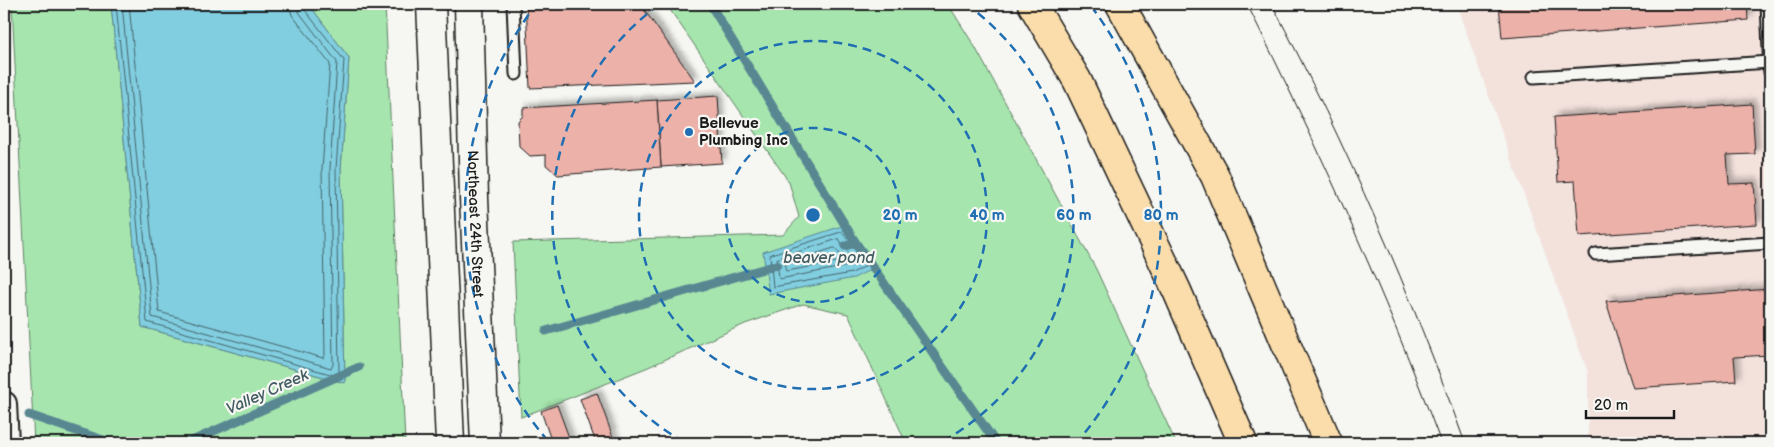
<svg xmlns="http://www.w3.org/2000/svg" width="1774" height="447" viewBox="0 0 1774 447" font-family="'Balsamiq Sans',sans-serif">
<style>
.built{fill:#f3e1dc}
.green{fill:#a6e6ae;stroke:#618165}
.water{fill:#81cee0;stroke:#598792}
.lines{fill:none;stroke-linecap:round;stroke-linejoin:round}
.shore{stroke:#44636a;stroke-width:1}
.stream{stroke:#598792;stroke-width:9}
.building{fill:#ecb1a9;stroke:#1c1c1c;filter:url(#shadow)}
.lane-casing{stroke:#1c1c1c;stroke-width:15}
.street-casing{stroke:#1c1c1c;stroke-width:28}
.secondary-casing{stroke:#1c1c1c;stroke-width:31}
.highway-casing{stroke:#1c1c1c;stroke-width:31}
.lane{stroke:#f6f6f2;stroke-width:11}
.street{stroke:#f6f6f2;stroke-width:24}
.secondary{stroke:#f6f6f2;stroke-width:28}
.highway{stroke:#faddab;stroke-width:28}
.tram{stroke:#1c1c1c;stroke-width:1}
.ring{fill:none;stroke:#1f6fb2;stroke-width:2.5;stroke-dasharray:9 6}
.poi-dot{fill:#1f6fb2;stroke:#f6f6f2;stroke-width:2}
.labels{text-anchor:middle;stroke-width:4.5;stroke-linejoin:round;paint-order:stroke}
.poi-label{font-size:15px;font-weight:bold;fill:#1c1c1c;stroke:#f6f6f2;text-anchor:start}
.street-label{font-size:15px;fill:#1c1c1c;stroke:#f6f6f2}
.water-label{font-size:16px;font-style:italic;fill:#3f5a61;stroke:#f6f6f2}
.centre{fill:#1f6fb2;stroke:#f6f6f2;stroke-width:2.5}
.ring-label{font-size:15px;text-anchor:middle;font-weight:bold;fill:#1f6fb2;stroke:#f6f6f2;stroke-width:4.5;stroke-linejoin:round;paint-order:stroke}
</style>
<defs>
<filter id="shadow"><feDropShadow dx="4.5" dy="-4.5" stdDeviation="2.5" flood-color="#0004"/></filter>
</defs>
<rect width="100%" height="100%" fill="#f6f6f2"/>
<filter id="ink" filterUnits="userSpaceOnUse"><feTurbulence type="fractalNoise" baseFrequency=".02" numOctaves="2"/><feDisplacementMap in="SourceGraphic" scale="10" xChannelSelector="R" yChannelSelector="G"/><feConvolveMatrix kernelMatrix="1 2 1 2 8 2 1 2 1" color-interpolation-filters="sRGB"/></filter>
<g filter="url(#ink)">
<path class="built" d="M1456,4H1770V443H1588V373Z"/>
<g class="green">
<path d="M12,4H111L142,327L345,383L341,169L349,58L314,11L306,4H385L405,443H34Z"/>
<path d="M666,4H948L975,47L1096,269L1176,443H906L848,314L803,304L745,324L646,368L521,417L513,242L783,235L799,217L789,182Z"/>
</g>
<g class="water">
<path d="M111,4H306L314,11L349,58L341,169L345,383L142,327Z"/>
<path d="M845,225L874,268L854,278L769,294L763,252Z"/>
</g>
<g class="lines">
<g class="shore">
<path d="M116,4L147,322L337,376L339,373L336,169L344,60L304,9L303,4"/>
<path d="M122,4L152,317L331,368L333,365L330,169L337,62L299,12L297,4"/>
<path d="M129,4L159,312L323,358L325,355L322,169L330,64L292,15L289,4"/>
<path d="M842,232L865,264L864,267L852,273L773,287L770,255Z"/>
<path d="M839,239L855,262L854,265L779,279L777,259Z"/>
<path d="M835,248L843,258L842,261L787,271L785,270L786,264Z"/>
</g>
<g class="stream">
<path d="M710,4L856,243"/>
<path d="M845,246L856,243L996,443"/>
<path d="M546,331L777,265"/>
<path d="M29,415L112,443"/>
<path d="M187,443L359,367"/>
</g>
</g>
<g class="building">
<path d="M526,4H640L695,81L530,88Z"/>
<path d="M1499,4H1747L1748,20L1502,38Z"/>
<path d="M718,96L722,163L661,167L657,100Z"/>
<path d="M657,100L661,167L558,175L546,165V155L530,156L519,146L518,121L523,116V108Z"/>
<path d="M1752,104L1755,154L1727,155L1729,184L1754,183L1757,224L1579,236L1575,181L1558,182L1554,117Z"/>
<path d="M1770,289V355L1734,357L1736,381L1633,388L1606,301Z"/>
<path d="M597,393L615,443H596L580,399Z"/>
<path d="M557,405L571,443H552L541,411Z"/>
</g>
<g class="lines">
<defs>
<g id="lane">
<path d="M513,4L516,74"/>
<path d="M1767,4L1770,72"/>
<path d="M1534,77L1770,62"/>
<path d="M1596,254L1770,243"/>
</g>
<path id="street" d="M4,404L6,443"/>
<g id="secondary">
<path d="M431,4L450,443"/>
<path id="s1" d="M469,4L474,198L485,443"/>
</g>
<g id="highway">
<path d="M1032,4L1077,80L1177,291L1243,443"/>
<path d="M1120,4L1215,176L1328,443"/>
</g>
</defs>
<use href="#lane" class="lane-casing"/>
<use href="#street" class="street-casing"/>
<use href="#secondary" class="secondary-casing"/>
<use href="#highway" class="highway-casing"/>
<use href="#lane" class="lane"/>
<use href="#street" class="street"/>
<use href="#secondary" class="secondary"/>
<use href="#highway" class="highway"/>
<g class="tram">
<path d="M1247,4C1319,148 1385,293 1441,443"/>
<path d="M1272,4C1346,145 1411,293 1465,443"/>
</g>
</g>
</g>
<g class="ring">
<circle cx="813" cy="215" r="87"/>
<circle cx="813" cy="215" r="174"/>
<path d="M684 442A261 261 0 0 1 660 4M966 4A261 261 0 0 1 942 442"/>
<path d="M548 441A348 348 0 0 1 535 6M1091 6A348 348 0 0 1 1078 441"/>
</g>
<circle class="poi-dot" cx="689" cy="132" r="5"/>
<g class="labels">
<g class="poi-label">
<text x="699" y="128">Bellevue<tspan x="699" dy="17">Plumbing Inc</tspan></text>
</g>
<g class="street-label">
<text dy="5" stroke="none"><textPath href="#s1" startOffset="220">Northeast 24th Street</textPath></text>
</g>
<g class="water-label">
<text x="829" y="263">beaver pond</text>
<text transform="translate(267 391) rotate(-24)" y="6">Valley Creek</text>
</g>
</g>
<circle cx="813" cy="215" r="8" class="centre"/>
<g class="ring-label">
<text x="900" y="220">20 m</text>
<text x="987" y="220">40 m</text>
<text x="1074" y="220">60 m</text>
<text x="1161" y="220">80 m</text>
</g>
<rect width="1774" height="447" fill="none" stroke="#f6f6f2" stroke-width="20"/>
<rect x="10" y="10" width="1754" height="427" fill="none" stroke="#1c1c1c" stroke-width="2" filter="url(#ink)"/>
<path d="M1586 410v8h88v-8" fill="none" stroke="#1c1c1c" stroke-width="2.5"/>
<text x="1594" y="410" font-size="15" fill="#1c1c1c" stroke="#f6f6f2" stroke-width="4" paint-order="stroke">20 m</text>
</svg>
